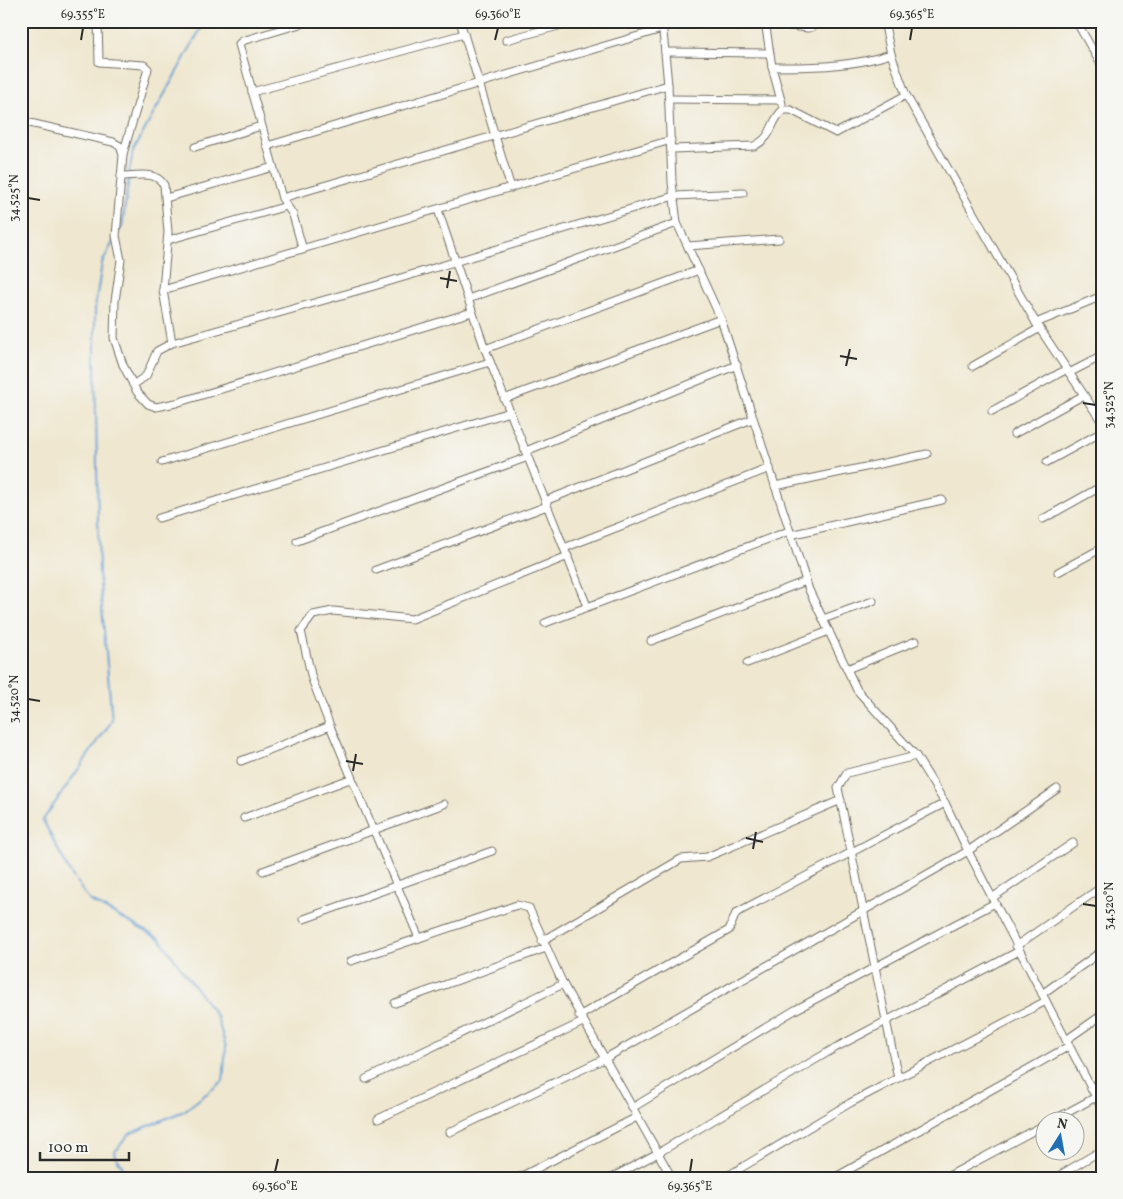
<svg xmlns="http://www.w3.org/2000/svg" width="1123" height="1199" viewBox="0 0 1123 1199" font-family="Vollkorn,serif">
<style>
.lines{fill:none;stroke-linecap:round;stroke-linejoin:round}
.stream{stroke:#649ed3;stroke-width:2}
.minor-casing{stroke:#706d64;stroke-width:9}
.minor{stroke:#fff;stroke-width:7}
.ticks{fill:none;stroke:#2b2b2b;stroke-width:2}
.neatline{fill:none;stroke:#2b2b2b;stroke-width:2}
.ticks-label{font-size:12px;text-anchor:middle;fill:#2b2b2b}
</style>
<rect width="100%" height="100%" fill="#f6f6f2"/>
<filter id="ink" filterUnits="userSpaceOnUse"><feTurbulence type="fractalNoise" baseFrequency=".02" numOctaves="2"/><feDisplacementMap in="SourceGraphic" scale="10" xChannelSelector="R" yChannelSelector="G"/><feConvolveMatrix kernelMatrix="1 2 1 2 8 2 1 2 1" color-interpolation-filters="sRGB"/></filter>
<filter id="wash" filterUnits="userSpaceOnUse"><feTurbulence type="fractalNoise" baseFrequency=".0096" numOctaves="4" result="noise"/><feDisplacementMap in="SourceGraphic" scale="20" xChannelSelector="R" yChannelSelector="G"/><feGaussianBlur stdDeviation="1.12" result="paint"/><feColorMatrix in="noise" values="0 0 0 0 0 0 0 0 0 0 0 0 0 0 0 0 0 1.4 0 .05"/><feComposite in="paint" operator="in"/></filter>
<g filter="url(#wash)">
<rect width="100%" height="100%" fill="#efe7cf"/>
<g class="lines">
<g class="stream">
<path d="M129,173L133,151L205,21"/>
<path d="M119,231L122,227L129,177"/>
<path d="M114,240L102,263L95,307V361L99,573L112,721L43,820L69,871L89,900L160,939L217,1017L226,1047L223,1081L184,1111L129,1134L114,1153L129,1178"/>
</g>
</g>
</g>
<g filter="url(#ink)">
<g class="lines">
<defs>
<g id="minor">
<path d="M98,21L99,62L144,65L148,69L123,154"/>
<path d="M460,21L511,188"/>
<path d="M662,21L668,85L672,182L677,223L721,319L809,590L857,690L916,756L945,803L968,851L1102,1109"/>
<path d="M765,21L772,67L782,104"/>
<path d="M884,21L891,54L906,95L1036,323L1102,422"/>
<path d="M1076,21L1102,66"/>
<path d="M765,23L808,28L812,27L815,21"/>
<path d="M506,40L577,21"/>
<path d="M665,52L769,53"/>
<path d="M772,67C813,67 851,67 891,54"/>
<path d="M252,92L464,34"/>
<path d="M669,99L781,100"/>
<path d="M21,121L113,142L120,146L123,155L116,236L121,260L115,301L114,338L123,365L137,392L148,404L156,407L176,403L472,312"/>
<path d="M267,146L662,29"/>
<path d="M195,147L261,126"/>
<path d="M672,149L754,146C775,136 769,122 783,110H791L836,133L906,95"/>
<path d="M121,176C136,176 155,170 164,185L168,232L163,290L172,343"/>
<path d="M166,198L273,167"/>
<path d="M282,198L668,85"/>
<path d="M438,210L485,349L587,606"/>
<path d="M168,240L287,206"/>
<path d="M688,246L779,239"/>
<path d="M303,250L293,215L282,198L239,44L242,41L310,21"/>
<path d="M163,290L671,140"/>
<path d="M468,299L677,223"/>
<path d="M1036,323L1102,296"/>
<path d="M485,349L699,270"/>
<path d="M973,366L1040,328"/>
<path d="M1069,373L1102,356"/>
<path d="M133,385L146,376L157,351L172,343L374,286L674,196L743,193"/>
<path d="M504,399L721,319"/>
<path d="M992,411L1067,369"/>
<path d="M1014,434L1084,395"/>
<path d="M526,451L737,365"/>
<path d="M162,462L490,362"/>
<path d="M1047,462L1102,432"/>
<path d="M775,486L927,454"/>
<path d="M545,501L752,419"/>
<path d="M159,518L510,412"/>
<path d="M1043,519L1102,486"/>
<path d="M790,535L942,500"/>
<path d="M297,541L528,457"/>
<path d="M564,548L770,468"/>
<path d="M376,570L547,506"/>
<path d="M1058,572L1102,548"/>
<path d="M823,619L873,601"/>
<path d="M545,623L789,531"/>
<path d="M651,641L806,581"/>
<path d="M747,663L829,631"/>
<path d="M847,669L916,641"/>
<path d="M241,761L330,726"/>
<path d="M244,818L350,779"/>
<path d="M263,871L444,804"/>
<path d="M992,898L1073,843"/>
<path d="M304,919L492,851"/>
<path d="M419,938L330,726L312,679L301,631L313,615L333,611L412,619L568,556"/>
<path d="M542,941L681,859L707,857L841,800"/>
<path d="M1016,946L1099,889"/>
<path d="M351,961L517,905L529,908L563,984L672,1178"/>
<path d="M1042,994L1102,951"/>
<path d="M395,1003L546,948"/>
<path d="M579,1016L729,930L736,913L945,803"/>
<path d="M1066,1040L1102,1015"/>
<path d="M898,1078L838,788L847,773L916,756"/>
<path d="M366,1079L563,984"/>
<path d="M1091,1089L1102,1081"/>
<path d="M632,1108L795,1010L995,903"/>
<path d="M378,1119L583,1022"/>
<path d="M1050,1122L1096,1097"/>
<path d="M450,1132L606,1058L700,1004L968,851L1057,789"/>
<path d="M518,1178L637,1117"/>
<path d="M611,1178L658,1153L835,1048L1019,951"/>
<path d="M724,1178L850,1103L1046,1001"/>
<path d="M834,1178L1069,1046"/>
<path d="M945,1178L1046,1124"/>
<path d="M1055,1178L1102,1150"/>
</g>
</defs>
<use href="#minor" class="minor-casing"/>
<use href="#minor" class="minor"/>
</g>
</g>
<path class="ticks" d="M81,40L83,28M495,40L498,28M910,40L912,28M28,198L40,200M440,278L457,281M447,288L450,271M840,356L857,359M846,366L850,349M1083,403L1096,405M28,699L40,701M346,761L363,764M353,771L356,754M746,838L763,842M753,849L756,832M1083,904L1096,906M275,1172L278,1159M690,1172L692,1159"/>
<rect width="1123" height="1199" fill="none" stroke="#f6f6f2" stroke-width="55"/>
<g transform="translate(1060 1136) rotate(11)"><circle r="24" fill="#f6f6f2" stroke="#a5a5a2"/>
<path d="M0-4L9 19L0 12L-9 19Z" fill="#1f6fb2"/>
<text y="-8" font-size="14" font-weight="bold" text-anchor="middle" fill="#2b2b2b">N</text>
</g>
<path d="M40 1152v8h89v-8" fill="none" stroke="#2b2b2b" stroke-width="2.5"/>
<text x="48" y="1152" font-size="15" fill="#2b2b2b" stroke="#f6f6f2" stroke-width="4" paint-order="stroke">100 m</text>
<rect x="28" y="28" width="1068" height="1144" class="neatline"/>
<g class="ticks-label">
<text x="83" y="18">69.355°E</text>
<text x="498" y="18">69.360°E</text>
<text x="912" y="18">69.365°E</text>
<text transform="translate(14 198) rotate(-90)" y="4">34.525°N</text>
<text transform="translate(1109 405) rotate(-90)" y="4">34.525°N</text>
<text transform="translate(14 699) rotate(-90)" y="4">34.520°N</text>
<text transform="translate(1109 906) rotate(-90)" y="4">34.520°N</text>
<text x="275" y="1190">69.360°E</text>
<text x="690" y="1190">69.365°E</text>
</g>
</svg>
